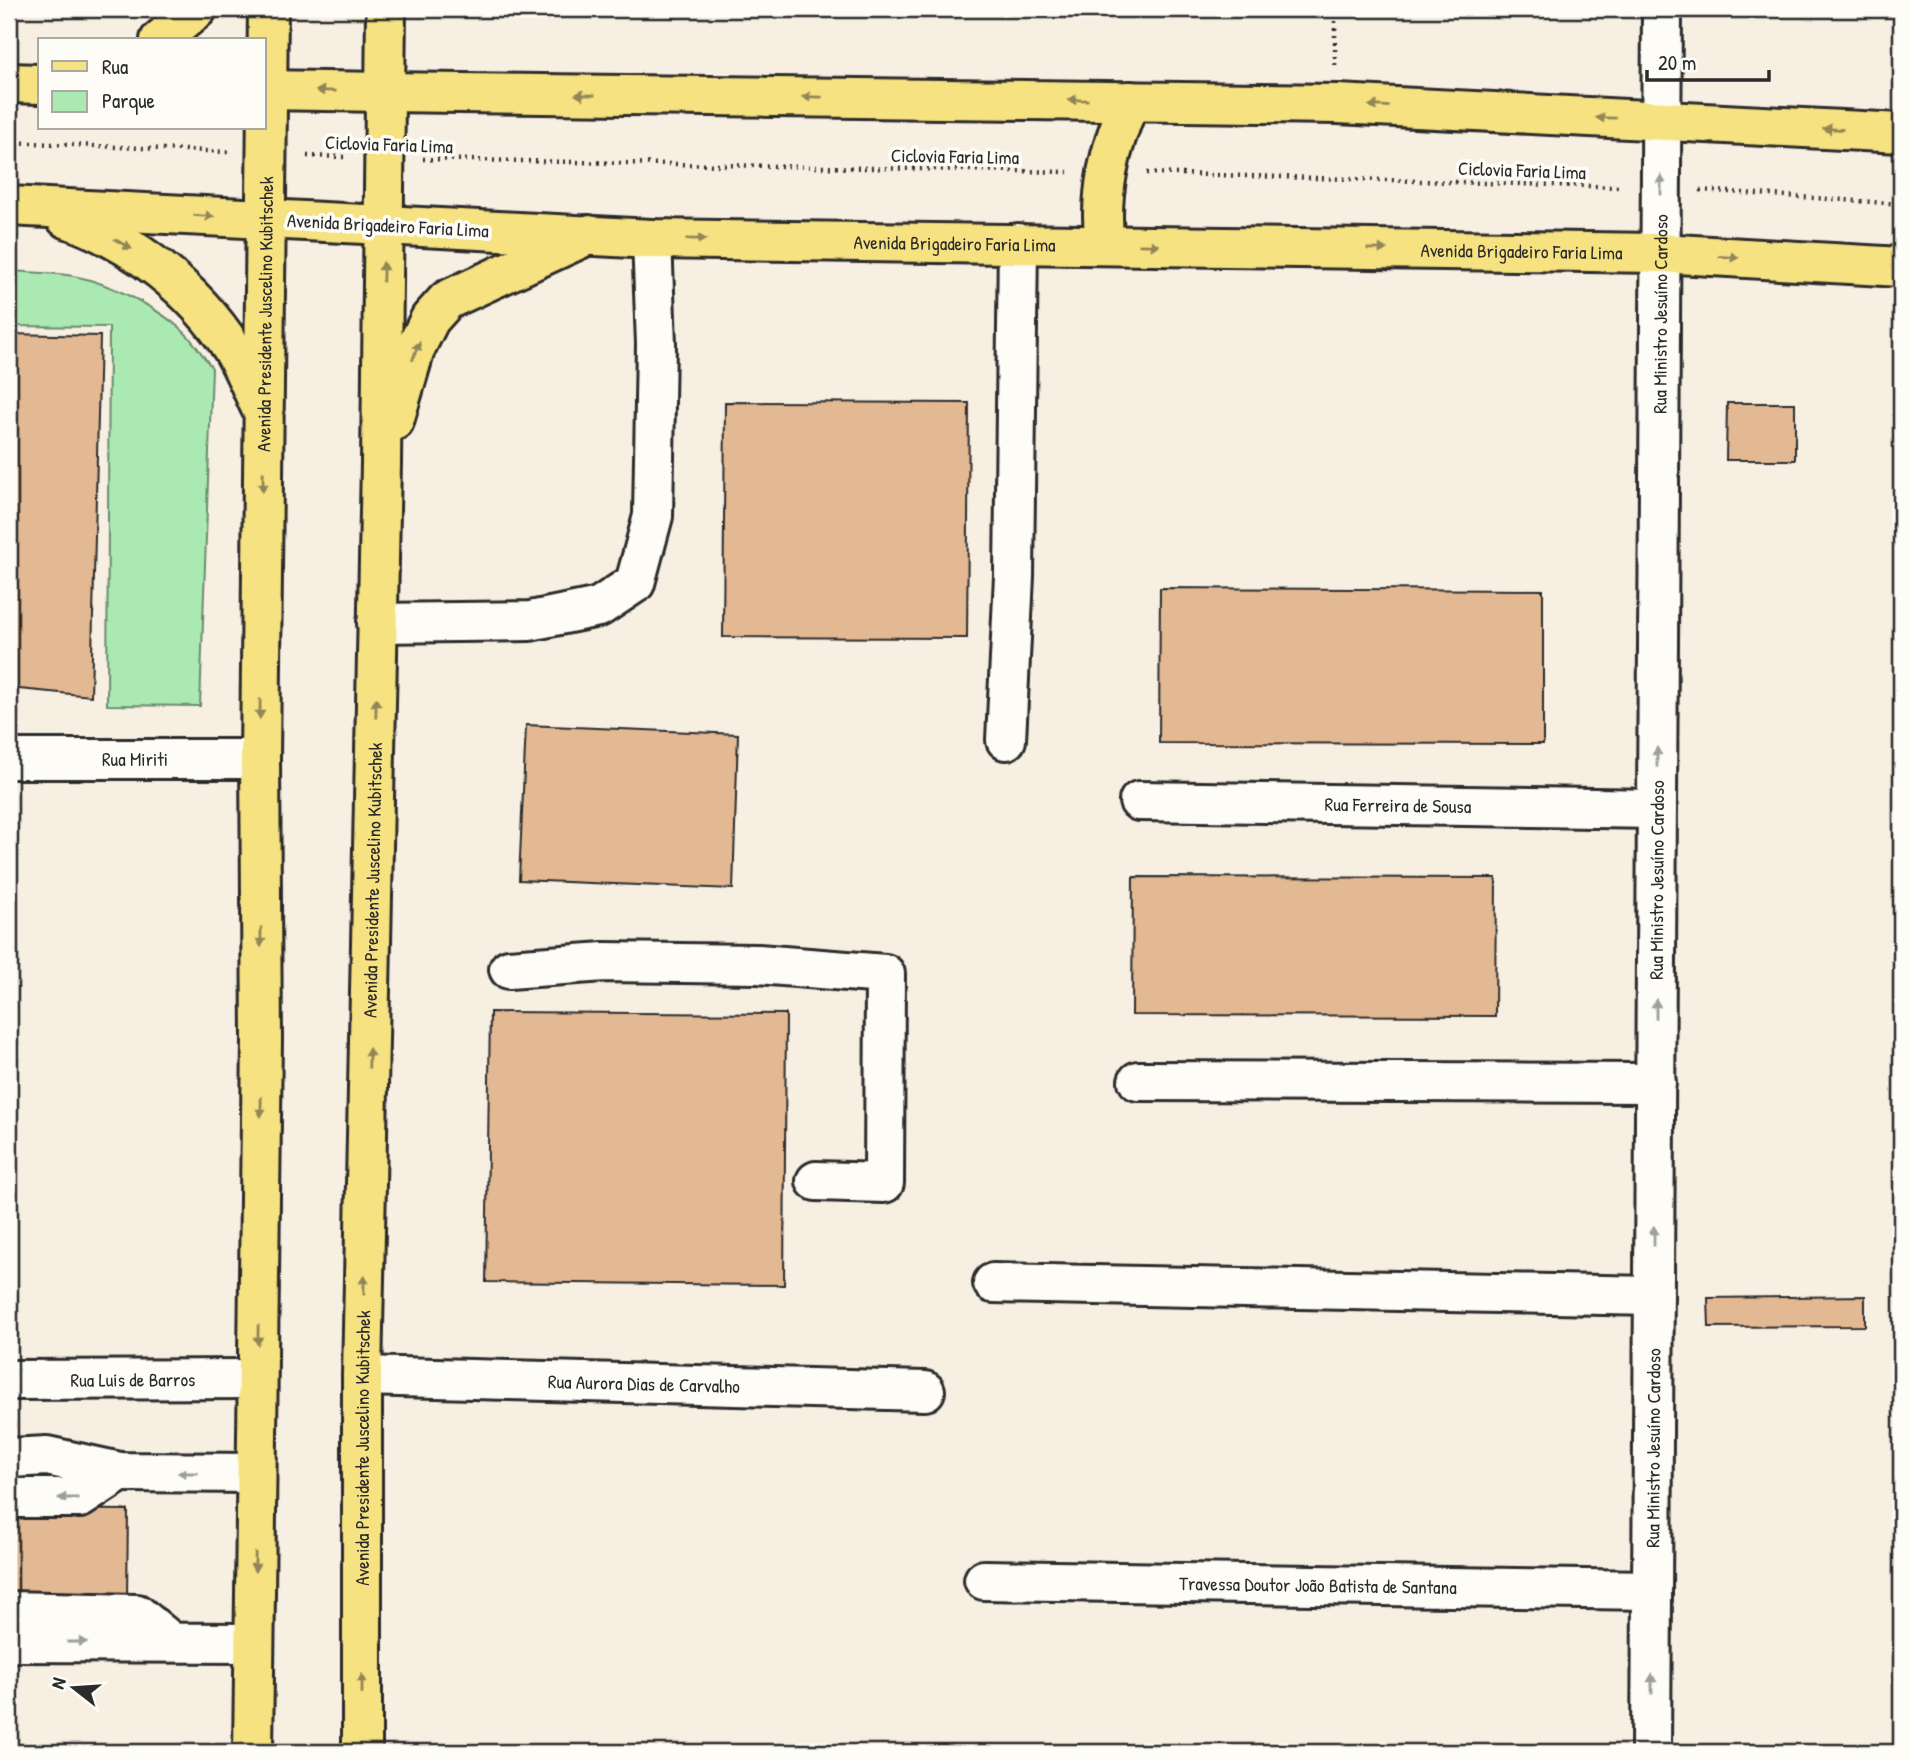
<svg xmlns="http://www.w3.org/2000/svg" width="1910" height="1761" viewBox="0 0 1910 1761" font-family="'Patrick Hand',sans-serif">
<style>
.green{fill:#aaeab2;stroke:#6a8a6e;stroke-width:2}
.building{fill:#e3b994;stroke:#2b2b2b;stroke-width:2}
.lines{fill:none;stroke-linecap:round;stroke-linejoin:round}
.minor-casing{stroke:#2b2b2b;stroke-width:44}
.major-casing{stroke:#2b2b2b;stroke-width:44}
.highway-casing{stroke:#2b2b2b;stroke-width:44}
.path{stroke:#2b2b2b;stroke-width:4.5;stroke-dasharray:2 5;stroke-linecap:butt}
.minor{stroke:#fdfcf7;stroke-width:38}
.major{stroke:#f7e281;stroke-width:38}
.highway{stroke:#f7e281;stroke-width:38}
.oneway{fill:#918656}
.oneway2{fill:#9e9e9b}
.labels{text-anchor:middle;stroke-width:7;stroke-linejoin:round;paint-order:stroke}
.street-label{font-size:19px;fill:#2b2b2b;stroke:#fdfcf7}
</style>
<rect width="100%" height="100%" fill="#f8efe3"/>
<filter id="ink" filterUnits="userSpaceOnUse"><feTurbulence type="fractalNoise" baseFrequency=".0143" numOctaves="2"/><feDisplacementMap in="SourceGraphic" scale="14" xChannelSelector="R" yChannelSelector="G"/><feConvolveMatrix kernelMatrix="1 2 1 2 8 2 1 2 1" color-interpolation-filters="sRGB"/></filter>
<g filter="url(#ink)">
<path class="green" d="M9,271C35,273 65,272 90,280C122,290 157,308 182,330C193,340 203,356 212,368L200,706L107,705L109,327L9,326Z"/>
<g class="building">
<path d="M9,334L100,336L91,696L9,688Z"/>
<path d="M725,402L969,403L967,638L723,637Z"/>
<path d="M1727,403H1795V460H1726Z"/>
<path d="M1160,588L1543,590V744L1159,743Z"/>
<path d="M526,725L738,734L733,889L519,880Z"/>
<path d="M1133,877L1496,878L1495,1016L1132,1015Z"/>
<path d="M490,1012L786,1014L784,1285L486,1282Z"/>
<path d="M1865,1296V1326L1709,1327L1708,1298Z"/>
<path d="M12,1509L128,1510L127,1599L11,1598Z"/>
</g>
<g class="lines">
<defs>
<g id="minor">
<path d="M377,623L530,621L599,607L635,583L653,516L656,344L652,239"/>
<path d="M1006,740L1014,576L1018,243"/>
<path id="s1" d="M9,759H260"/>
<path id="s2" d="M1139,801L1657,809"/>
<path d="M509,969L604,962L758,964L885,974L884,1183L816,1181"/>
<path d="M1138,1081L1656,1083"/>
<path d="M993,1283L1654,1296"/>
<path id="s3" d="M362,1376L925,1391"/>
<path id="s4" d="M9,1380L257,1379"/>
<path d="M9,1458L47,1456L120,1472L256,1473"/>
<path d="M9,1498H80L120,1472"/>
<path id="s5" d="M984,1580L1652,1590"/>
<path d="M9,1611L137,1614L171,1642"/>
<path d="M9,1642L254,1643"/>
<path id="s6" d="M1651,1752L1662,9"/>
</g>
<g id="major">
<path d="M385,92L1338,104L1901,133"/>
<path id="s7" d="M383,225L652,239L1660,253L1901,267"/>
<path d="M1105,245C1098,194 1110,147 1130,101"/>
</g>
<g id="highway">
<path d="M160,40L197,9"/>
<path d="M9,83L40,84"/>
<path d="M264,90L385,92"/>
<path d="M9,206L383,225"/>
<path d="M66,218C133,241 194,289 232,348C243,366 251,387 260,406"/>
<path d="M394,421L415,349L430,319L447,300L588,235"/>
<path id="s8" d="M253,1752L262,1039L260,759L268,9"/>
<path id="s9" d="M362,1752V1376L381,463L386,9"/>
</g>
</defs>
<use href="#minor" class="minor-casing"/>
<use href="#major" class="major-casing"/>
<use href="#highway" class="highway-casing"/>
<g class="path">
<path d="M1335,65V9"/>
<path d="M9,142L228,152"/>
<path d="M307,156L344,157"/>
<path d="M423,159L1068,172"/>
<path d="M1147,173L1621,187"/>
<path d="M1700,190L1901,204"/>
</g>
<use href="#minor" class="minor"/>
<use href="#major" class="major"/>
<use href="#highway" class="highway"/>
</g>
<defs><path id="oneway-solid" d="M-6-.8H1V-3.2L6.5 0L1 3.2V.8H-6Z" transform="scale(1.75)"/></defs>
<g class="oneway">
<use href="#oneway-solid" transform="translate(326 91) rotate(-179)"/>
<use href="#oneway-solid" transform="translate(585 95) rotate(-179)"/>
<use href="#oneway-solid" transform="translate(812 97) rotate(-179)"/>
<use href="#oneway-solid" transform="translate(1078 100) rotate(-179)"/>
<use href="#oneway-solid" transform="translate(1379 106) rotate(-177)"/>
<use href="#oneway-solid" transform="translate(1606 118) rotate(-179)"/>
<use href="#oneway-solid" transform="translate(1833 129) rotate(-177)"/>
<use href="#oneway-solid" transform="translate(204 216) rotate(3)"/>
<use href="#oneway-solid" transform="translate(696 239) rotate(1)"/>
<use href="#oneway-solid" transform="translate(123 244) rotate(30)"/>
<use href="#oneway-solid" transform="translate(1149 245) rotate(1)"/>
<use href="#oneway-solid" transform="translate(1377 249) rotate(1)"/>
<use href="#oneway-solid" transform="translate(1729 257) rotate(3)"/>
<use href="#oneway-solid" transform="translate(383 272) rotate(-89)"/>
<use href="#oneway-solid" transform="translate(416 351) rotate(-69)"/>
<use href="#oneway-solid" transform="translate(263 482) rotate(91)"/>
<use href="#oneway-solid" transform="translate(376 708) rotate(-89)"/>
<use href="#oneway-solid" transform="translate(260 709) rotate(91)"/>
<use href="#oneway-solid" transform="translate(261 937) rotate(90)"/>
<use href="#oneway-solid" transform="translate(369 1058) rotate(-89)"/>
<use href="#oneway-solid" transform="translate(261 1107) rotate(91)"/>
<use href="#oneway-solid" transform="translate(364 1285) rotate(-89)"/>
<use href="#oneway-solid" transform="translate(258 1335) rotate(91)"/>
<use href="#oneway-solid" transform="translate(255 1562) rotate(91)"/>
<use href="#oneway-solid" transform="translate(362 1684) rotate(-90)"/>
</g>
<g class="oneway2">
<use href="#oneway-solid" transform="translate(1661 185) rotate(-90)"/>
<use href="#oneway-solid" transform="translate(1657 757) rotate(-90)"/>
<use href="#oneway-solid" transform="translate(1656 1009) rotate(-90)"/>
<use href="#oneway-solid" transform="translate(1654 1236) rotate(-90)"/>
<use href="#oneway-solid" transform="translate(188 1473) rotate(-180)"/>
<use href="#oneway-solid" transform="translate(68 1498) rotate(-180)"/>
<use href="#oneway-solid" transform="translate(77 1642)"/>
<use href="#oneway-solid" transform="translate(1652 1684) rotate(-90)"/>
</g>
</g>
<g class="labels">
<g class="street-label">
<text transform="translate(389 144) rotate(2)" y="7">Ciclovia Faria Lima</text>
<text transform="translate(955 156) rotate(1)" y="7">Ciclovia Faria Lima</text>
<text transform="translate(1522 170) rotate(2)" y="7">Ciclovia Faria Lima</text>
<text transform="translate(388 225) rotate(3)" y="7">Avenida Brigadeiro Faria Lima</text>
<text dy="7" stroke="none"><textPath href="#s7" startOffset="572">Avenida Brigadeiro Faria Lima</textPath></text>
<text dy="7" stroke="none"><textPath href="#s7" startOffset="1139">Avenida Brigadeiro Faria Lima</textPath></text>
<text dy="7" stroke="none"><textPath href="#s8" startOffset="1438">Avenida Presidente Juscelino Kubitschek</textPath></text>
<text dy="7" stroke="none"><textPath href="#s6" startOffset="1438">Rua Ministro Jesuíno Cardoso</textPath></text>
<text dy="7" stroke="none"><textPath href="#s1" startOffset="126">Rua Miriti</textPath></text>
<text dy="7" stroke="none"><textPath href="#s2" startOffset="259">Rua Ferreira de Sousa</textPath></text>
<text dy="7" stroke="none"><textPath href="#s9" startOffset="872">Avenida Presidente Juscelino Kubitschek</textPath></text>
<text dy="7" stroke="none"><textPath href="#s6" startOffset="872">Rua Ministro Jesuíno Cardoso</textPath></text>
<text dy="7" stroke="none"><textPath href="#s4" startOffset="124">Rua Luis de Barros</textPath></text>
<text dy="7" stroke="none"><textPath href="#s3" startOffset="282">Rua Aurora Dias de Carvalho</textPath></text>
<text dy="7" stroke="none"><textPath href="#s9" startOffset="304">Avenida Presidente Juscelino Kubitschek</textPath></text>
<text dy="7" stroke="none"><textPath href="#s6" startOffset="304">Rua Ministro Jesuíno Cardoso</textPath></text>
<text dy="7" stroke="none"><textPath href="#s5" startOffset="334">Travessa Doutor João Batista de Santana</textPath></text>
</g>
</g>
<rect width="1910" height="1761" fill="none" stroke="#fdfcf7" stroke-width="35"/>
<rect x="18" y="18" width="1875" height="1726" fill="none" stroke="#2b2b2b" stroke-width="2.5" filter="url(#ink)"/>
<rect x="38" y="38" width="228" height="91" fill="#fdfcf7" stroke="#a9a8a5" stroke-width="2"/>
<rect x="52" y="61" width="35" height="10" fill="#f7e281" stroke="#a9a8a5" stroke-width="2"/>
<text x="102" y="74" font-size="21" fill="#2b2b2b">Rua</text>
<rect x="52" y="91" width="35" height="21" fill="#aaeab2" stroke="#a9a8a5" stroke-width="2"/>
<text x="102" y="108" font-size="21" fill="#2b2b2b">Parque</text>
<g transform="translate(74 1688) rotate(287)" stroke="#fdfcf7" stroke-width="5" paint-order="stroke">
<path d="M0-5L12 26L0 18L-12 26Z" fill="#2b2b2b"/>
<text y="-10" font-size="19" font-weight="bold" text-anchor="middle" fill="#2b2b2b">N</text>
</g>
<path d="M1647 70v10h122v-10" fill="none" stroke="#2b2b2b" stroke-width="3.5"/>
<text x="1658" y="70" font-size="21" fill="#2b2b2b" stroke="#fdfcf7" stroke-width="5" paint-order="stroke">20 m</text>
</svg>
